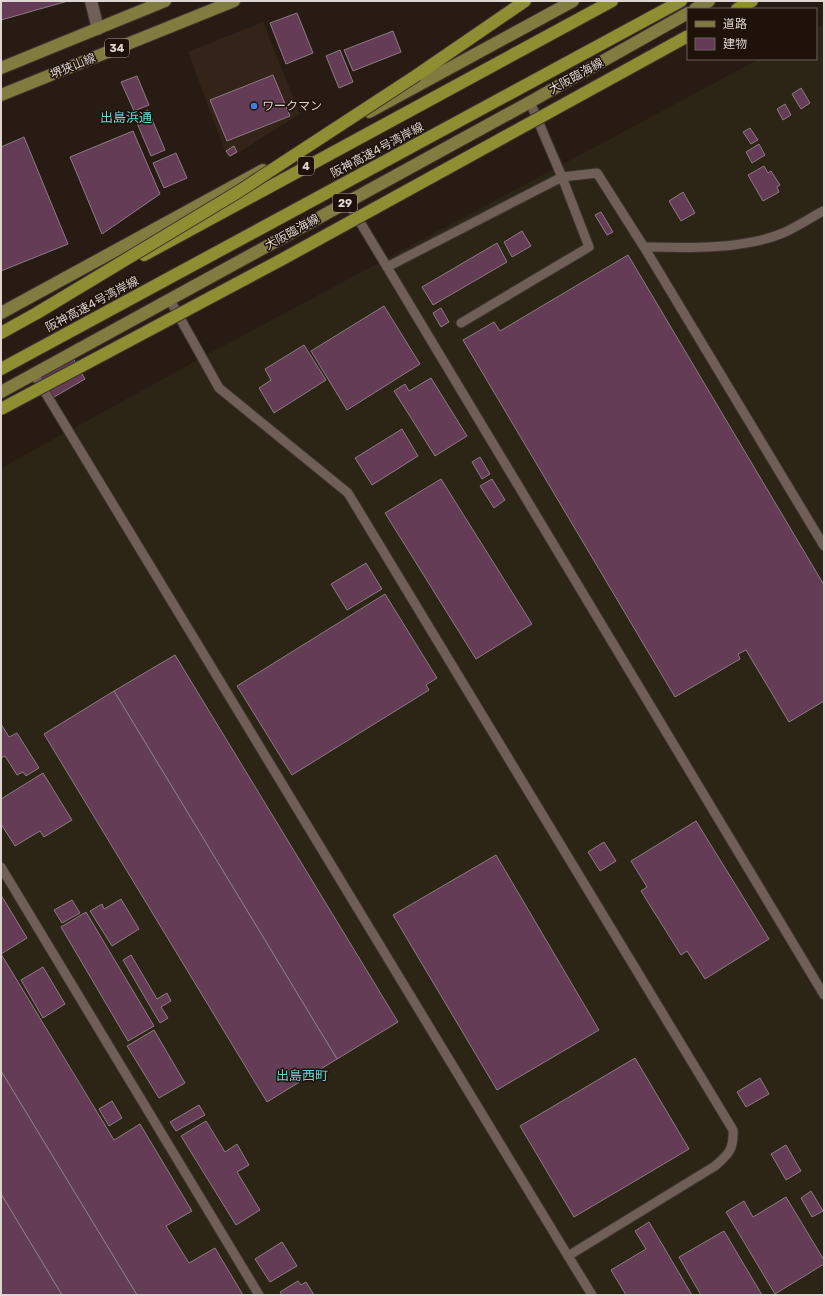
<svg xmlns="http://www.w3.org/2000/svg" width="825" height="1296" viewBox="0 0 825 1296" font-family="Rubik,'Noto Sans JP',sans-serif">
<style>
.built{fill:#342318}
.industrial{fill:#2c2414}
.building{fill:#653c56;stroke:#8c7c85}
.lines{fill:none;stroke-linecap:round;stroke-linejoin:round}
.service-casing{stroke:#3e3430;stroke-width:11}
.minor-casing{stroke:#3e3430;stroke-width:14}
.primary-casing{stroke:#3e3430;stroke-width:14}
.motorway-casing{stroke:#3e3430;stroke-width:14}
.service{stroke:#6f5f56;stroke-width:9}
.minor{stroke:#6f5f56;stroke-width:12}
.primary{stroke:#817c40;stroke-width:12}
.motorway{stroke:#8d8f32;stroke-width:12}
.motorway-bridge-casing{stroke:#3e3430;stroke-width:14;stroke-linecap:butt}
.motorway-bridge{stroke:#8d8f32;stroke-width:12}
.shop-dot{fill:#3f7fe0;stroke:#1e120a;stroke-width:1.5}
.labels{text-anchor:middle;stroke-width:3;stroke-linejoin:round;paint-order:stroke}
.shield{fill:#1e120a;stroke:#a59b95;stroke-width:1}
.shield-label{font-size:11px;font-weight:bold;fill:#dfd6d1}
.street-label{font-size:12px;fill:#dfd6d1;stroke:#1e120a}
.poi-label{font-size:12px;fill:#dfd6d1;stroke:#1e120a;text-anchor:start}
.neighbourhood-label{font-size:13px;fill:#68d5d6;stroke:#1e120a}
</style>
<rect width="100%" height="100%" fill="#271b13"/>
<path class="built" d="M263,22L300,114L228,159L188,52Z"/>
<path class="industrial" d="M824,24V1295H1V468L212,352L759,59H816V28Z"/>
<g class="building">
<path d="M1,1H68L1,20Z"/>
<path d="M297,13L313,53L286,64L270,23Z"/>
<path d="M393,31L401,52L353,71L344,50Z"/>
<path d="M340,50L353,82L339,88L326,56Z"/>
<path d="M273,75L290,116L227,141L210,100Z"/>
<path d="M137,76L149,105L134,111L121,82Z"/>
<path d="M801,88L810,103L801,109L792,94Z"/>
<path d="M785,104L791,115L783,120L777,109Z"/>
<path d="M148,110L165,150L151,156L134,116Z"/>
<path d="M750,128L758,140L751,144L743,132Z"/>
<path d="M133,131L160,194L102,234L70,157Z"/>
<path d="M24,137L68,244L1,271V147Z"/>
<path d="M759,144L765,155L752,163L746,152Z"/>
<path d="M234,146L237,152L230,156L226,151Z"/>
<path d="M176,153L187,178L164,188L153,163Z"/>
<path d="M764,166L768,173L771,171L780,185L777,187L779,192L763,201L748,175Z"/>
<path d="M683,192L695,213L681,221L669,201Z"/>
<path d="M601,212L613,232L607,235L595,215Z"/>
<path d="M522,231L531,246L512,257L504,242Z"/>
<path d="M497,243L507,262L433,305L422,287Z"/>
<path d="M628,255L824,585V701L789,722L746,650L738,654L740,659L675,697L463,340L494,322L500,331Z"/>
<path d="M384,306L420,364L347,410L311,351Z"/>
<path d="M441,308L449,322L441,327L433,313Z"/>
<path d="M304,345L326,380L274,413L259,388L271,380L265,369Z"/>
<path d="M68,349L85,379L49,400L32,370Z"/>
<path d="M431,378L467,436L435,456L394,391L405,384L409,391Z"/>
<path d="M402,429L418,456L372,485L355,458Z"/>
<path d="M480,457L490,474L482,479L472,462Z"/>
<path d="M441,479L532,624L476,659L385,513Z"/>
<path d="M492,479L505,500L494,508L480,486Z"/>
<path d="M366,563L382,589L347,610L331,584Z"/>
<path d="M385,594L437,678L426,685L429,690L292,775L237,686Z"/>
<path d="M175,655L398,1022L337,1059L114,691Z"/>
<path d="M114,691L337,1059L267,1102L44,734Z"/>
<path d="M1,724L9,737L17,733L39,768L26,776L23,772L17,775L5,756L1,758Z"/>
<path d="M43,773L72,820L44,837L40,831L15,846L1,824V799Z"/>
<path d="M696,821L769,939L705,979L687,951L681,955L641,891L647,887L631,861Z"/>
<path d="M604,842L616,861L600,871L588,852Z"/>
<path d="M496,855L599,1030L497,1090L393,915Z"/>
<path d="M1,895L27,938L1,954Z"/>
<path d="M121,899L139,929L112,946L90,911L102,904L104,909Z"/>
<path d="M72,900L80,913L62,923L54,910Z"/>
<path d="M86,912L154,1026L128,1041L61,927Z"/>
<path d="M1,954L114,1140L140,1124L192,1211L166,1226L189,1263L215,1248L243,1295H137L1,1071Z"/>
<path d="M131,955L157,999L167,993L171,1001L161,1007L168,1018L160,1023L123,960Z"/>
<path d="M43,967L65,1004L43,1018L21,980Z"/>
<path d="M154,1030L185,1083L159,1098L127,1046Z"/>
<path d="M635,1058L689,1149L574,1217L520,1126Z"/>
<path d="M1,1071L137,1295H62L1,1194Z"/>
<path d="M760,1078L769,1094L746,1107L737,1092Z"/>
<path d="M112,1101L122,1118L109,1126L99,1109Z"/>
<path d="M199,1105L205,1115L176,1131L170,1122Z"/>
<path d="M206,1121L225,1152L237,1144L249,1165L237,1172L260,1210L236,1225L181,1136Z"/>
<path d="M786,1145L801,1171L786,1180L771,1154Z"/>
<path d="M811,1191L823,1211L812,1217L801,1198Z"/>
<path d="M1,1194L62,1295H1Z"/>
<path d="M786,1197L824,1260V1264L775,1294L726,1212L744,1201L753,1217Z"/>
<path d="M649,1222L692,1295H626L611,1270L646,1249L635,1231Z"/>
<path d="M724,1231L762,1295H701L679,1257Z"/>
<path d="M282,1242L297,1266L270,1282L255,1259Z"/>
<path d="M298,1281L301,1285L306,1282L314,1295H282L280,1292Z"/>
</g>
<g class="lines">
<defs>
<g id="service">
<path d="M530,102L562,177L597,173L644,247C686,248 743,250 783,233C797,227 810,218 823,211"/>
<path d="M348,202L824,995"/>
<path d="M644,247L824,546"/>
<path d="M387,267L562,177L589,247L461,323"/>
<path d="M34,374L568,1256L715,1166C729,1154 734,1149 733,1130L348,493L219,388L170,300"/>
<path d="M1,867L259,1295"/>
<path d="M568,1256L592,1295"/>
</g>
<path id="minor" d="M91,1L98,29"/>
<g id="primary">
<path d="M695,9L709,1"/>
<path d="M1,68L165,1"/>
<path d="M1,95L234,1"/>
<path d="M369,112L573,1"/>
<path d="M1,313L263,170"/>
<path d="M1,392L530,102L688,13"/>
</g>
<g id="motorway">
<path d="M737,9L752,1"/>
<path d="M417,75L525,1"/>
<path d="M144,255L612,1"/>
<path d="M1,333L46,308"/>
<path d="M1,369L681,1"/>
</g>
</defs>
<use href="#service" class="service-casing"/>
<use href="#minor" class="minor-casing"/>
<use href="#primary" class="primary-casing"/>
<use href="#motorway" class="motorway-casing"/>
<use href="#service" class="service"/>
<use href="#minor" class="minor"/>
<use href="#primary" class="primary"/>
<use href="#motorway" class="motorway"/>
<defs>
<g id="motorway-bridge">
<path d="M37,313L238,192L417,75"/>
<path d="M1,409L279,261L688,36"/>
</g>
</defs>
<use href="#motorway-bridge" class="motorway-bridge-casing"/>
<use href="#motorway-bridge" class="motorway-bridge"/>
</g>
<circle class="shop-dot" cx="254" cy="106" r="4"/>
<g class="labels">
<g class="shield">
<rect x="105" y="39" width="24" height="18" rx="3"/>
<rect x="298" y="157" width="16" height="18" rx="3"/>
<rect x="333" y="194" width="24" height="18" rx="3"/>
</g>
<g class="shield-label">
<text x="117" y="52">34</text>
<text x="306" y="170">4</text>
<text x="345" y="207">29</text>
</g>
<g class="street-label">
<text transform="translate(73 66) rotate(-22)" y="4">堺狭山線</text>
<text transform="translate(576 76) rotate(-29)" y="4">大阪臨海線</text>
<text transform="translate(377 150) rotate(-28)" y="4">阪神高速4号湾岸線</text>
<text transform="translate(292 232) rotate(-29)" y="4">大阪臨海線</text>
<text transform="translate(92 304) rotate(-28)" y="4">阪神高速4号湾岸線</text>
</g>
<g class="poi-label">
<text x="262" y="110">ワークマン</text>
</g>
<g class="neighbourhood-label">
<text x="126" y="122">出島浜通</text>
<text x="302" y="1080">出島西町</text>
</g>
</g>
<rect width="825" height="1296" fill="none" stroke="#dfd6d1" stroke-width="4"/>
<rect x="687" y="8" width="130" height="52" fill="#1e120a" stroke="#6b605a"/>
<rect x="695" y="21" width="20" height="6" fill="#817c40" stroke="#6b605a"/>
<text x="723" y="28" font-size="12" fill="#dfd6d1">道路</text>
<rect x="695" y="38" width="20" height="12" fill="#653c56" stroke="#6b605a"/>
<text x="723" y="48" font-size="12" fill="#dfd6d1">建物</text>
</svg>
